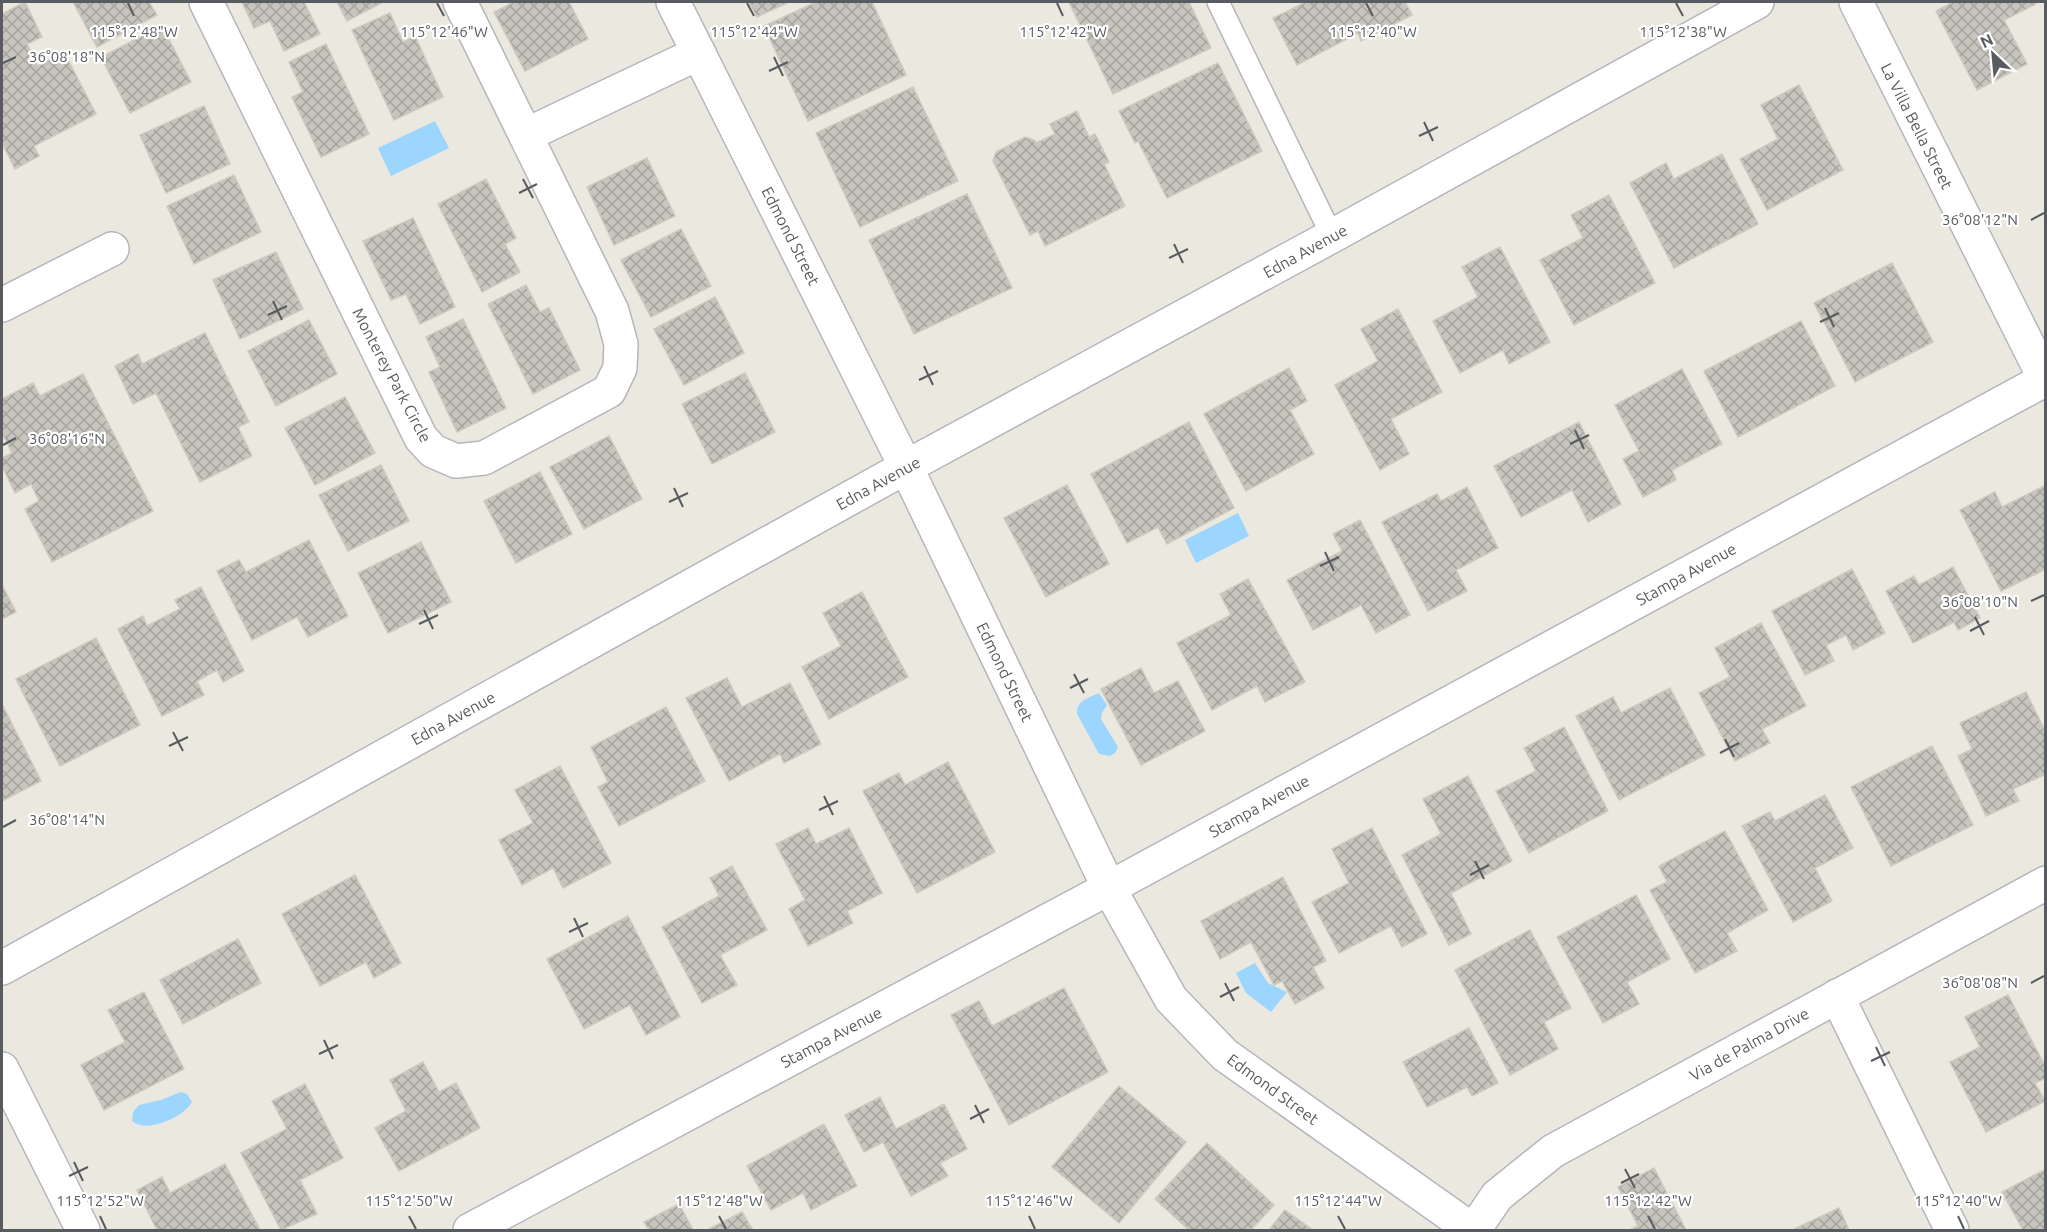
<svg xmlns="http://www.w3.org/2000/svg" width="2047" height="1232" viewBox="0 0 2047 1232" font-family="Ubuntu,sans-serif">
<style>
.water{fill:#9cd6fe}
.building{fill:url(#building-cross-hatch);stroke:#d0c9bd;stroke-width:1.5}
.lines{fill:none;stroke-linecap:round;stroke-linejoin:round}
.lane-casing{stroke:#b5b7bc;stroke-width:24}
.street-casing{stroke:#b5b7bc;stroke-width:36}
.secondary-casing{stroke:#b3b7bc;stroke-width:36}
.lane{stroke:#fff;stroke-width:21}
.street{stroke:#fff;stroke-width:33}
.secondary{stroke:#fff;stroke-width:33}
.ticks{fill:none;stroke:#585c60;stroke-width:2}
.labels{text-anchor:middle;stroke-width:4.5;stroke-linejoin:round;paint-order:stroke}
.street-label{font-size:16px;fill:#585c60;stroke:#fff}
.ticks-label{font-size:15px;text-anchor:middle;fill:#585c60;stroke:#fff;stroke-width:4.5;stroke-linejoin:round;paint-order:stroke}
</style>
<defs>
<pattern id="building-cross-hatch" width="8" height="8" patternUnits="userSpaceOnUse" patternTransform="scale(1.5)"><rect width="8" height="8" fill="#c8c5be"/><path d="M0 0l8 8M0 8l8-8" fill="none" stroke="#a5a39e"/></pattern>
</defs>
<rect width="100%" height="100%" fill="#ebe8df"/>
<g class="water">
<path d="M435,121L449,148L391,176L378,148Z"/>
<path d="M1238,513L1249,536L1196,563L1185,540Z"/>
<path d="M1099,693L1107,705L1102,713L1101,719L1118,747L1115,753L1110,756L1099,754L1077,714C1076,701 1088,698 1099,693Z"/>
<path d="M1255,963L1268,983L1287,992L1271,1012L1246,993L1236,973Z"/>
<path d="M181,1092L187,1094L192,1102C184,1117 146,1134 132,1121L133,1112L139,1105L161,1100Z"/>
</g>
<g class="building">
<path d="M25,2L42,37L27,44L38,66L64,52L96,114L34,146L39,156L15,169L2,143V14Z"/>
<path d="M73,2H149L157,15L97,47Z"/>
<path d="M242,2H304L320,34L284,51L270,21L254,28Z"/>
<path d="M337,2H383L347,21Z"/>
<path d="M514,2H569L588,39L525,71L494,12Z"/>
<path d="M749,2H789L757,17Z"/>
<path d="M816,2H872L906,75L808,121L764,26Z"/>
<path d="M1069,2H1189L1211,48L1113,94Z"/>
<path d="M1306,2H1405L1412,15L1361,41L1358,33L1297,65L1273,18Z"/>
<path d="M1953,2H2035L2036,4L2004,20L2027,64L1977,90L1936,11Z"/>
<path d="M390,13L403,42L415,36L443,97L394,120L352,30Z"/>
<path d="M162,26L191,82L130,113L101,57Z"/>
<path d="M326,44L369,134L321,157L292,97L303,92L289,62Z"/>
<path d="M1218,63L1262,151L1167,198L1138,141L1135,143L1119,111Z"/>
<path d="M1799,85L1843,170L1767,210L1740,159L1778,139L1761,105Z"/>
<path d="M913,87L958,181L860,227L816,133Z"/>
<path d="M204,106L230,164L166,193L140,135Z"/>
<path d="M1077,111L1089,137L1095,134L1109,162L1104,164L1125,206L1045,246L1038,231L1030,235L993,161L996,152L1025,137L1034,140L1036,143L1055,134L1050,124Z"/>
<path d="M1722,154L1758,224L1674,268L1630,183L1666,163L1674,179Z"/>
<path d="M647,158L675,216L614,245L587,187Z"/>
<path d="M234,175L261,232L194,264L167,206Z"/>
<path d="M486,179L516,238L505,244L520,272L482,292L438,204Z"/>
<path d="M967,194L1012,288L914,334L869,240Z"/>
<path d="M1609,195L1655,283L1574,325L1540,260L1583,238L1571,215Z"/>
<path d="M413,218L455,307L420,324L406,294L391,300L363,241Z"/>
<path d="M681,229L711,286L651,317L621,260Z"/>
<path d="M1500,247L1550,342L1509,364L1503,350L1460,373L1433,321L1478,297L1462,267Z"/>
<path d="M276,252L303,309L240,339L213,280Z"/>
<path d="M1892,263L1933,342L1855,382L1814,303Z"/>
<path d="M526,285L540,312L549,308L580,370L533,394L488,304Z"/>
<path d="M715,297L744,353L684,385L654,329Z"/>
<path d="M1398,309L1442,392L1391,419L1409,454L1380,470L1335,385L1378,361L1361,329Z"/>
<path d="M463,319L506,408L457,432L429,372L440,367L426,337Z"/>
<path d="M309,320L337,374L276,406L248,351Z"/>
<path d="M1801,321L1835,386L1738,437L1704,371Z"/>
<path d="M205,333L249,422L238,427L252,456L200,482L156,393L133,404L115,366L138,354L142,364Z"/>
<path d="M1289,368L1307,401L1290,410L1314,454L1246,491L1204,414Z"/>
<path d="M1682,369L1722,444L1672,470L1676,480L1643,497L1623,459L1639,451L1615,405Z"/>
<path d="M745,373L775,432L712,464L682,404Z"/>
<path d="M83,374L153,511L52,562L25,509L39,501L31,484L15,493L2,466V458L12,453L2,433V399L33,383L40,396Z"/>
<path d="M345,397L375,453L315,485L285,428Z"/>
<path d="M1189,422L1234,508L1167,544L1158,527L1127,543L1091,474Z"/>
<path d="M1579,422L1621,504L1588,522L1572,490L1521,517L1494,466Z"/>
<path d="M609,436L642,499L584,529L550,467Z"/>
<path d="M381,465L409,521L348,551L319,495Z"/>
<path d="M540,472L572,534L516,563L484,501Z"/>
<path d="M1067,485L1109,564L1046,597L1004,518Z"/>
<path d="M2046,485V569L2001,591L1960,510L1995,492L2002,507Z"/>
<path d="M1467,487L1498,548L1456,570L1467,591L1428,611L1382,522L1437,494L1441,501Z"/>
<path d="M1360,520L1410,615L1376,633L1361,605L1313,630L1287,580L1342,551L1333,534Z"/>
<path d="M309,540L348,616L308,637L297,617L252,640L217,571L239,560L246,572Z"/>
<path d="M421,542L451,602L388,633L358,573Z"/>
<path d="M1953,567L1980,618L1958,630L1954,622L1913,643L1886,591L1914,576L1919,585Z"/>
<path d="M1852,569L1885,633L1853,650L1846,635L1826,645L1834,661L1805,675L1772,611Z"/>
<path d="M1248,579L1305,682L1265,702L1257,686L1212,710L1177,643L1231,615L1220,594Z"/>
<path d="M2,585L16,612L2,619Z"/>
<path d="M201,587L244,671L223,682L217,670L197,681L204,695L162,716L118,629L143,616L147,626L180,609L175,600Z"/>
<path d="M862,592L908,677L829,719L802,667L841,646L823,613Z"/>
<path d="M1761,623L1806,706L1762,729L1770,743L1735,761L1699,693L1730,677L1715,648Z"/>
<path d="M96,638L140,725L60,766L16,679Z"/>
<path d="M1141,668L1154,693L1178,681L1205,731L1141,765L1101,689Z"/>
<path d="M727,678L742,707L790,683L821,744L784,763L780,754L729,781L686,698Z"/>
<path d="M1670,688L1705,755L1619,800L1576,716L1613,697L1621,713Z"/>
<path d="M2026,692L2046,733V774L2013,789L2019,801L1986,816L1958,756L1972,749L1960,723Z"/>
<path d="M2,704L41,781L2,801Z"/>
<path d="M666,707L705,781L619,826L598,787L608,782L591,747Z"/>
<path d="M1564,727L1608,811L1529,853L1496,791L1536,771L1524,748Z"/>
<path d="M1932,746L1973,825L1891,866L1851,787Z"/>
<path d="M948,762L995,852L917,893L863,791L899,773L905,785Z"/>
<path d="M560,766L611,863L563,888L553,868L522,885L499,840L533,823L515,790Z"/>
<path d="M1468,776L1512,861L1451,893L1471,934L1449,945L1402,855L1441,834L1423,799Z"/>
<path d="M1825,795L1853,848L1815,868L1832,901L1793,922L1742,826L1770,812L1775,821Z"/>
<path d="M808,828L816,844L849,828L882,893L847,911L853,923L808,946L789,909L805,900L776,844Z"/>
<path d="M1372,828L1427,934L1402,947L1391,926L1339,953L1312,902L1349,883L1332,849Z"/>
<path d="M1725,831L1768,910L1727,933L1737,951L1695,973L1650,890L1667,882L1659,866Z"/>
<path d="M732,866L767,930L720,955L737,985L702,1003L662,927L719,896L710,878Z"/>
<path d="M355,875L401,963L374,978L366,962L320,986L282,914Z"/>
<path d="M1283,877L1326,961L1313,967L1324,988L1295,1004L1282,981L1274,985L1251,942L1220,959L1201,921Z"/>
<path d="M1636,895L1670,959L1627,982L1639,1004L1603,1023L1557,937Z"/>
<path d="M628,916L680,1017L646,1035L630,1005L584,1029L547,959Z"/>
<path d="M1530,930L1571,1008L1544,1022L1558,1049L1510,1075L1455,970Z"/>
<path d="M238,939L261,983L183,1024L160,980Z"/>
<path d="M1064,988L1108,1072L1009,1125L951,1015L979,1001L992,1026Z"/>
<path d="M144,992L184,1069L104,1110L81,1065L125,1042L108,1010Z"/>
<path d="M2008,995L2046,1068V1078L2035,1083L2045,1101L1986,1132L1950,1062L1980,1047L1965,1017Z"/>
<path d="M1469,1028L1498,1083L1472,1096L1467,1087L1427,1107L1403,1062Z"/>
<path d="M423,1062L439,1092L456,1083L480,1128L399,1171L375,1128L406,1111L390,1080Z"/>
<path d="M305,1084L343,1158L300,1180L317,1214L281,1230L241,1153L287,1129L272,1101Z"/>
<path d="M1119,1086L1186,1142L1119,1223L1052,1167Z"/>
<path d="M880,1097L896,1129L944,1104L967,1149L940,1163L948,1176L911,1196L883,1142L864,1152L845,1115Z"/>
<path d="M824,1124L857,1186L811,1210L803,1193L771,1210L747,1166Z"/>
<path d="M1207,1143L1274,1205L1251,1230H1189L1155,1199Z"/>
<path d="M225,1164L260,1230H157L137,1190L162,1177L170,1193Z"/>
<path d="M1654,1168L1686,1230H1629L1638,1226L1618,1187Z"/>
<path d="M2046,1169V1230H2023L2002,1192Z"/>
<path d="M679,1204L693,1230H649L644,1222Z"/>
<path d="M1839,1208L1849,1230H1795L1794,1229Z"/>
<path d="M1285,1210L1313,1230H1269Z"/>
<path d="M742,1212L753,1230H707Z"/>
</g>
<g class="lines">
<defs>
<path id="lane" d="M1218,2L1332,236"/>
<g id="street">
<path d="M206,2L421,438L433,451L456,461L484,458L609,391L620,368L621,344L612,311L460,2"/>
<path d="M673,2L906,467L1109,888L1171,999L1225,1055L1472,1230"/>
<path d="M1856,2L2045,379"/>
<path d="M526,135L699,53"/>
<path d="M2,305L112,249"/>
<path d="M1837,996L1952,1230"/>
<path d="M2,1069L83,1230"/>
<path d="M470,1230L1109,888L2046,379"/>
<path d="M1474,1230L1497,1196L1553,1151L2046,883"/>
</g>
<path id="secondary" d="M2,968L906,467L1332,236L1757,2"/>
</defs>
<use href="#lane" class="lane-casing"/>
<use href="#street" class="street-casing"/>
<use href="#secondary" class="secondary-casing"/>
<use href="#lane" class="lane"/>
<use href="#street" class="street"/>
<use href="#secondary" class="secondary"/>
</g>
<path class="ticks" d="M128,3L134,16M437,3L444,16M747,3L754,16M1057,3L1063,16M1366,3L1373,16M1676,3L1683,16M774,57L783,76M3,63L16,57M769,71L788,62M1424,122L1433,141M1419,136L1438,127M523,179L533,198M519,193L537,184M2031,220L2044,213M1174,244L1183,263M1169,258L1188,249M273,301L282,320M1825,308L1834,327M268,315L287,306M1820,322L1839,313M924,366L933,385M919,380L938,371M1575,430L1584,449M1570,444L1589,435M3,445L16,438M674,488L683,507M669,502L688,493M1325,552L1334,571M1320,566L1339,557M2031,601L2044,595M424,610L433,629M1975,617L1984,635M419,624L438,615M1970,631L1989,621M1074,674L1084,693M1070,688L1088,679M173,732L183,751M1725,739L1734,757M169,746L188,737M1720,753L1739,743M824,796L833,815M819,810L838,801M3,827L16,820M1475,861L1484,879M1470,875L1489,865M574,918L583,937M569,932L588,923M1225,983L1234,1001M2031,983L2044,976M1220,997L1239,987M324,1040L333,1059M1876,1047L1885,1066M319,1054L338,1045M1871,1061L1890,1052M975,1105L984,1123M970,1119L989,1109M74,1162L83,1181M1625,1169L1635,1188M69,1176L88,1167M1621,1183L1639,1174M100,1216L106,1229M409,1216L416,1229M719,1216L726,1229M1029,1216L1035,1229M1338,1216L1345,1229M1648,1216L1655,1229M1958,1216L1964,1229"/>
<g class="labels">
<g class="street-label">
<text transform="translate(1917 126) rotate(63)" y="6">La Villa Bella Street</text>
<text transform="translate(791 236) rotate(63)" y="6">Edmond Street</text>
<text transform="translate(1305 251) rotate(-29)" y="6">Edna Avenue</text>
<text transform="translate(392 375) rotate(62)" y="6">Monterey Park Circle</text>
<text transform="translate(878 483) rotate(-29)" y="6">Edna Avenue</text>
<text transform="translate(1686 574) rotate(-29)" y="6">Stampa Avenue</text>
<text transform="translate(1005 672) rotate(64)" y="6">Edmond Street</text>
<text transform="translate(453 718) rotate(-29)" y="6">Edna Avenue</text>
<text transform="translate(1259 806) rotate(-29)" y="6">Stampa Avenue</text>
<text transform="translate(831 1037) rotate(-28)" y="6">Stampa Avenue</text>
<text transform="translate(1749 1044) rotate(-29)" y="6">Via de Palma Drive</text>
<text transform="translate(1273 1089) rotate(36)" y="6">Edmond Street</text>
</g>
</g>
<g class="ticks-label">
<text x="134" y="37">115°12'48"W</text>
<text x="444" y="37">115°12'46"W</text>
<text x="754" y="37">115°12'44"W</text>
<text x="1063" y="37">115°12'42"W</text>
<text x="1683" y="37">115°12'38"W</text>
<text x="1373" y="37">115°12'40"W</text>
<text x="67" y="62">36°08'18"N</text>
<text x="1980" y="225">36°08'12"N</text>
<text x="67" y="444">36°08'16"N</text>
<text x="1980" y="607">36°08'10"N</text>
<text x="67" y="825">36°08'14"N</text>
<text x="1980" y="988">36°08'08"N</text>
<text x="100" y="1206">115°12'52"W</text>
<text x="409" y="1206">115°12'50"W</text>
<text x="719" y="1206">115°12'48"W</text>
<text x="1029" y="1206">115°12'46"W</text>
<text x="1338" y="1206">115°12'44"W</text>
<text x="1648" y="1206">115°12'42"W</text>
<text x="1958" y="1206">115°12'40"W</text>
</g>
<rect width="2047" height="1232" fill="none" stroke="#585c60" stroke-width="6"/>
<g transform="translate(1993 54) rotate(334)" stroke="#ffffff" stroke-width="4.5" paint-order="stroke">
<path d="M0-4.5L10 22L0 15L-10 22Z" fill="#585c60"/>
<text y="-9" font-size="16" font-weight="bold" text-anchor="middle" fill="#585c60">N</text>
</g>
</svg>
